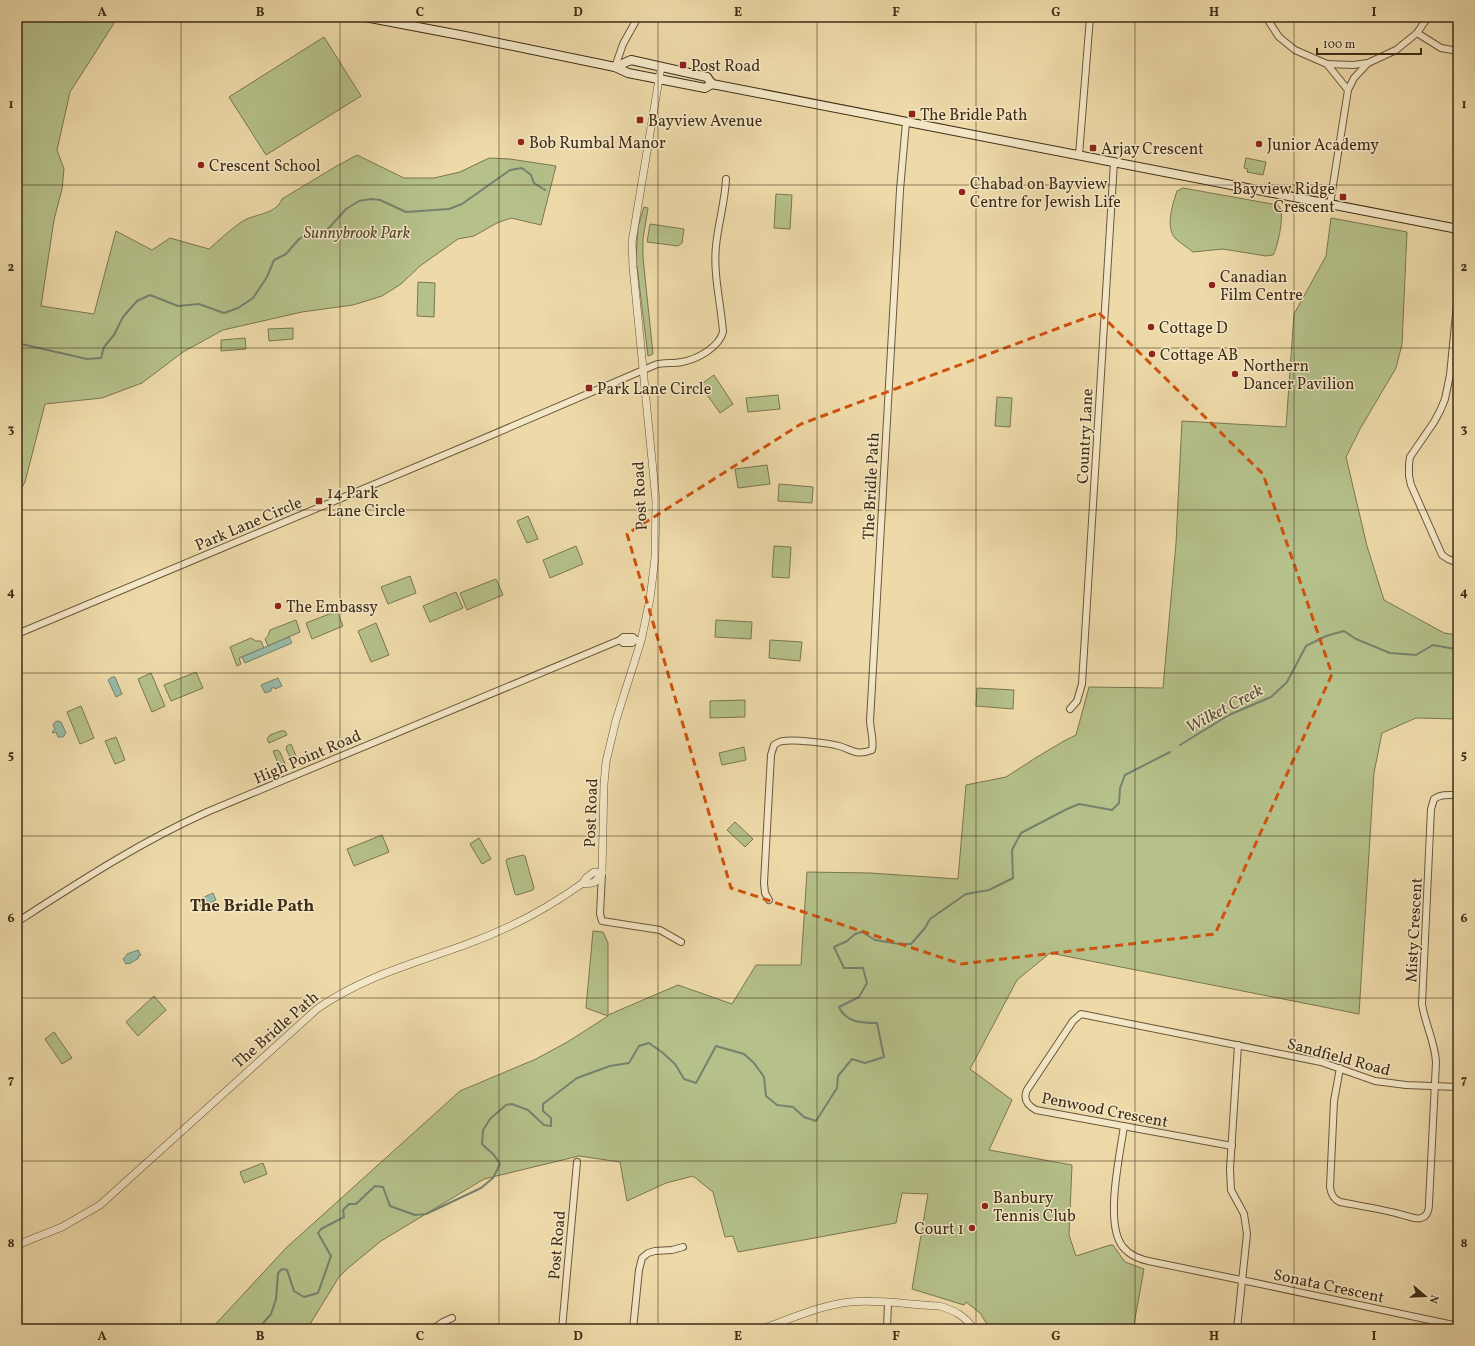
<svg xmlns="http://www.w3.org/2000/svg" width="1475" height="1346" viewBox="0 0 1475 1346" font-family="Vollkorn,serif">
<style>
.green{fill:#b5c08a;stroke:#7a7650}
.water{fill:#99bba8;stroke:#75826e}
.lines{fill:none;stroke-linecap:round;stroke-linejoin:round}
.stream{stroke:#75826e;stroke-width:2}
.minor-casing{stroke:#6b583b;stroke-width:8}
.tertiary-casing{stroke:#6b583b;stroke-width:8}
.secondary-casing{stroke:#3f2d16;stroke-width:10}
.minor{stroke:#f4e7c7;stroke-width:6}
.tertiary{stroke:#f4e7c7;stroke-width:7}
.secondary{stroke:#f4e7c7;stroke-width:8}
.marked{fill:none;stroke:#cf520e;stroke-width:3;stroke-dasharray:8 5;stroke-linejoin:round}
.grid{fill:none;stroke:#3f2d16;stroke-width:1;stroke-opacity:0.55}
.poi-dot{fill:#8f2418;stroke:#f4e7c7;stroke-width:1.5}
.labels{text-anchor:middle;stroke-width:3;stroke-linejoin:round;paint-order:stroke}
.poi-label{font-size:16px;fill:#3f2d16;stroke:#f4e7c7;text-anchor:start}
.park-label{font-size:16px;font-style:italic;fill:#574a2d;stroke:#f4e7c7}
.street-label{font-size:16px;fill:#3f2d16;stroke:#f4e7c7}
.water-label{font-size:17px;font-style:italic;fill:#56503a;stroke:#f4e7c7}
.neighbourhood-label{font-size:17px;font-weight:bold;fill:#3f2d16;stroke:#f4e7c7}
.neatline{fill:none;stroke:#3f2d16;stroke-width:1.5}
.grid-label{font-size:13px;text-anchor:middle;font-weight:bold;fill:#3f2d16}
</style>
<rect width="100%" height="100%" fill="#eedaa9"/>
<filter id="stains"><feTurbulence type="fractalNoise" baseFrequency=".005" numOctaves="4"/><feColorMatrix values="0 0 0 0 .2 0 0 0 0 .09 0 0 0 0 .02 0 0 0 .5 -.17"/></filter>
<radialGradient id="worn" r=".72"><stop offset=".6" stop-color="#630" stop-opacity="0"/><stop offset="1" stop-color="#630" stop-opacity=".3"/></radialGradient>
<g class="green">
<path d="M17,17H118L70,92L57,150L64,169L62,189L54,220L41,306L94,314L116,231L152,250L170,238L209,249C219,240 229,231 240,223C253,213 275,216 282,199L335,167L357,155L404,178H434L460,172L489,158L510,159L556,166L541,225L511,218L497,223L474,236L458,239L420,266L401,284L382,296L353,305L302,312L223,330L183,352L142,383L102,398L45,404L25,482L17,496Z"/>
<path d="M324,37L361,96L266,155L229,97Z"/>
<path d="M1246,158L1266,162L1263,175L1247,172L1248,169L1244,168Z"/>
<path d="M1183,188L1278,205C1279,207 1281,208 1281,211C1283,220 1278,247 1273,255L1266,256L1223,249L1193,252C1187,247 1180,243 1175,238C1165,227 1173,203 1177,191Z"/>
<path d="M776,194L792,195L790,229L774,228Z"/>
<path d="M644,207L648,208L643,239V258L653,354L648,356L636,258L638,227Z"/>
<path d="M1331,218L1407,232L1402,344L1396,368L1360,429L1346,457L1367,546L1384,600L1444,633L1458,635V719L1416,718L1382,733L1374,773L1359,1014L1050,953L1017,980L970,1069L1012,1100L989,1150L1072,1165L1069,1235L1076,1256L1110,1245H1113L1125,1262L1144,1269L1134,1324L1106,1329H990L980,1313L966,1302L964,1305L912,1289L928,1194L902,1193L896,1223L738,1252L733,1236L725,1237L713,1192L693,1176L666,1183L627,1201L620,1162L579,1156L484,1179L381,1241L347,1269L339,1277L307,1329H211L286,1248L460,1091L536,1059L569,1041L608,1016L586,1008L593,931L603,932L608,943V1015L678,985L732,1004L756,965H801L807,872L870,873L958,879L966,785L1006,777L1037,757L1064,741L1076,735L1089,687L1163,688L1176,543L1182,421L1286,427L1294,314L1326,256Z"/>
<path d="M650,224L684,229L682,243L678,246L647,242Z"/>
<path d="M418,282L435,283L434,317L417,316Z"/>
<path d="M293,328V339L269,341L268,329Z"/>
<path d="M245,338L246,349L221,351V340Z"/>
<path d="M714,375L733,404L720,413L700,385Z"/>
<path d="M778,395L780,409L748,412L746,398Z"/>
<path d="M997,397L1012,398L1010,427L995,426Z"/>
<path d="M767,465L770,484L738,488L735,469Z"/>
<path d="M779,484L813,487L812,503L778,501Z"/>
<path d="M528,516L538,539L527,543L517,521Z"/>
<path d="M576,546L583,564L550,578L543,560Z"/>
<path d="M774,546L791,547L789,578L772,577Z"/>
<path d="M410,576L416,593L388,604L381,587Z"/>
<path d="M496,579L503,595L467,610L460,593Z"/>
<path d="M456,592L463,608L430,622L423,606Z"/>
<path d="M337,611L343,626L312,639L306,623Z"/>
<path d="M296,620L300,632L268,646L265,639L268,636L270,630Z"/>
<path d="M716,620L752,622L751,639L715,637Z"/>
<path d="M376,623L389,655L371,662L358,631Z"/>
<path d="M251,638L256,641H261L264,648L239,658L241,664L237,666L230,647Z"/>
<path d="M770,640L802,642L800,661L769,658Z"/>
<path d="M196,672L203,688L171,701L164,685Z"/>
<path d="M151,673L165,706L152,712L138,679Z"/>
<path d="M977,688L1014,690L1013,709L976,706Z"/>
<path d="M745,700V717L710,718V701Z"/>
<path d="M81,706L94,738L80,744L67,712Z"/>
<path d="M281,731H285L287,735L269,743L267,739L270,735Z"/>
<path d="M116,737L125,760L115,764L105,741Z"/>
<path d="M291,744L298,761L293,763L286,749L287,746Z"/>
<path d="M744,747L746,760L722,765L719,753Z"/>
<path d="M277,750L280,752L286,766L280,768L273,751Z"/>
<path d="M735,822L753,839L745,847L727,830Z"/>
<path d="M382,835L389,852L354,866L347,849Z"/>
<path d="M479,838L491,859L482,864L470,844Z"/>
<path d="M523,855L525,856L534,888L533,890L517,895L515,894L506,861L507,859Z"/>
<path d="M154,996L166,1010L138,1036L126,1022Z"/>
<path d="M54,1032L72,1058L62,1064L45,1039Z"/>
<path d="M263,1163L267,1174L244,1183L240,1172Z"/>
</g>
<g class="water">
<path d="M289,637L292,643L245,663L242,657Z"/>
<path d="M112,677H115L122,694L116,697L108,680Z"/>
<path d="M278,678L282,686L275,689L274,687L271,689V691L265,693L261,685Z"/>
<path d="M58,721L61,722L66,733L63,737H58L56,732L53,733L52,732L55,729L53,725L55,722Z"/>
<path d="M213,893L216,900L201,907L199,901L201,900L200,899Z"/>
<path d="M138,950L141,955L138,956L139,958L129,964V963L126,964L123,959L127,955V954Z"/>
</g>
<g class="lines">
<g class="stream">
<path d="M17,343L87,359L101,358L104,347L114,335L123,317L137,301L150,295L178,306L199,304L224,313L238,308L253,298L267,277L274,260L286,254L299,239L309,233L319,234L328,229L346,209L359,201L371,199L380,200L406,212L449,209L462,204L510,170L522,168L531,175L534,183L545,190"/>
<path d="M1180,745L1229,715L1271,697L1287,682L1306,646L1326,636L1344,631L1356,639L1390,653L1416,655L1433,645L1455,649L1458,648"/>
<path d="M258,1329L271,1314L276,1299L278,1273L282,1269L287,1270L294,1291L304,1297L318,1293L331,1256L318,1233L321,1229L344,1217L343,1210L349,1204H356L375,1186L383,1187L390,1206L415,1215L426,1214L481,1188L493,1178L500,1164L494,1155L482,1144L483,1130L490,1119L506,1105L512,1104L528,1110L544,1125L551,1126V1118L543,1111V1104L577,1078L610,1066L629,1063L639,1046L649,1043L663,1053L675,1064L684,1079L696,1083L716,1046L744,1054L754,1063L764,1077L766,1096L777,1105L793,1107L804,1117L816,1121L837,1088L838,1076L852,1059L865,1063L884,1057L877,1023C863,1023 846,1023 839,1007L859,997L867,983L863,968H844L834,947L847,941L855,934L862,932L875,940L899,944H911L925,928L930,919L966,894L989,890L1013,878L1012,850L1021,833L1067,809L1079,804L1112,810L1119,803L1120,788L1125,775L1170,752"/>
</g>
<defs>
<g id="minor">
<path d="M1266,17L1279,37L1295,50L1327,64L1348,90L1330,204"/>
<path d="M1417,33L1441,48L1458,51"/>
<path d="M1327,64L1353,65L1368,63"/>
<path d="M615,67L623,44L638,17"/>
<path d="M1348,90L1354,78L1368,63L1396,50L1417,33L1428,17"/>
<path d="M1079,155L1090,17"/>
<path d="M1458,294L1450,375L1445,399L1440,411L1434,422L1410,457L1409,464V476L1411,485L1442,555L1448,559L1458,563"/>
<path d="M17,634L480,440L655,365C663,362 673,364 682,362C698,359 719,347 723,332C721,304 713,274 716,246C718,224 725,202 726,179"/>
<path d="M620,640L623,643H632L636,640"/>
<path d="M1070,709L1077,701L1082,684L1114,162"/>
<path d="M602,873L600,914L602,921L660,930L681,942"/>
<path d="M769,900L765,893L764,883L771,755L774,745C777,743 780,741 783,741C794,739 828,743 839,746C853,750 856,756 872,750C874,740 871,733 870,721L900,190L906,122"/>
<path d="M17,922C79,882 140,842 207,812L620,640L623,637H633L636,640L641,641"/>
<path d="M1340,1068L1334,1101L1330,1187C1331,1194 1333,1199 1340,1202C1361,1206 1382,1209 1403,1215C1409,1216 1415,1220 1421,1218C1428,1216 1429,1210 1429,1203L1436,1062C1435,1042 1425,1024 1422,1004L1431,809L1434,799C1441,794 1449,795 1458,795"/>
<path d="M1124,1126C1120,1155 1104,1224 1123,1247C1130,1256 1142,1260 1153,1262L1251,1282L1458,1326"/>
<path d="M1232,1146L1036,1110C1027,1105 1023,1099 1027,1090L1073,1021L1081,1014L1321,1062L1375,1081L1406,1085L1458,1087"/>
<path d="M433,1329L443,1322L452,1318"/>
<path d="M562,1329L577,1162"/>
<path d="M633,1329L639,1270L642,1258L648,1253L655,1251L672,1250L683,1247"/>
<path d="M887,1329L888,1303"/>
<path d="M1237,1329L1247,1234L1244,1214L1231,1190L1230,1169L1238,1045"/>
</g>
<g id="tertiary">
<path d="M602,873L604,784L606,762L616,720L641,641L650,599L655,558L656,501L633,267L632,242L661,67"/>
<path d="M583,883L587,884L595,882L602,873"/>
<path d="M17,1245L62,1227L100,1205L317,1009C363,976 419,962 470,943C511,928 548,908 583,883L586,878L594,872L602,873"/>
<path d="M762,1329C790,1319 821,1305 850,1302C880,1299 910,1305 939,1306C954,1310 965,1316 974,1329"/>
</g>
<g id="secondary">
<path d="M365,17L465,36L615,67L628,73L705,88L712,84L1458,229"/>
<path d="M615,67L631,60L707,77L712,84"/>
</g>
</defs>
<use href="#minor" class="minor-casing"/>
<use href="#tertiary" class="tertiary-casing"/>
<use href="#secondary" class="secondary-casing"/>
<use href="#minor" class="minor"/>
<use href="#tertiary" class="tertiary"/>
<use href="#secondary" class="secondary"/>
</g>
<path class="marked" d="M1099,313L1263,474L1332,674L1215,934L961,964L731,888L627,534L801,424Z"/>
<path class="grid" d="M181,17V1329M340,17V1329M499,17V1329M658,17V1329M817,17V1329M976,17V1329M1135,17V1329M1294,17V1329M17,185H1458M17,348H1458M17,510H1458M17,673H1458M17,836H1458M17,998H1458M17,1161H1458"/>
<g class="poi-dot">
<rect x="679" y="61" width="8" height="8" rx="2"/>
<rect x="908" y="110" width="8" height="8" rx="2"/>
<rect x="636" y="116" width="8" height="8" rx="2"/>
<circle cx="521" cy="142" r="4"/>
<circle cx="1259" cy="144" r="4"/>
<rect x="1089" y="144" width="8" height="8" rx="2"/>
<circle cx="201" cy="165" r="4"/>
<circle cx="962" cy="192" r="4"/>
<rect x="1339" y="193" width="8" height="8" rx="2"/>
<circle cx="1212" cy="285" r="4"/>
<circle cx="1151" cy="327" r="4"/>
<circle cx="1152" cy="354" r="4"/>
<circle cx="1235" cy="374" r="4"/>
<rect x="585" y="384" width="8" height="8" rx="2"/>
<rect x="315" y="497" width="8" height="8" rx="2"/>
<circle cx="278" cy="606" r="4"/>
<circle cx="985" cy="1206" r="4"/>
<circle cx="972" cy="1228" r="4"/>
</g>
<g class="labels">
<g class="poi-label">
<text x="691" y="71">Post Road</text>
<text x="920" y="120">The Bridle Path</text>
<text x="648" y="126">Bayview Avenue</text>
<text x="529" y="148">Bob Rumbal Manor</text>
<text x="1267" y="150">Junior Academy</text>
<text x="1101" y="154">Arjay Crescent</text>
<text x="209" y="171">Crescent School</text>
<text x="970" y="189">Chabad on Bayview<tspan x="970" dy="18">Centre for Jewish Life</tspan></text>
<text x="1335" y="194" text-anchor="end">Bayview Ridge<tspan x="1335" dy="18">Crescent</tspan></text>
<text x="1220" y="282">Canadian<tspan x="1220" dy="18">Film Centre</tspan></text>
<text x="1159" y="333">Cottage D</text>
<text x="1160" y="360">Cottage AB</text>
<text x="1243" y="371">Northern<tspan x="1243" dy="18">Dancer Pavilion</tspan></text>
<text x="597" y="394">Park Lane Circle</text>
<text x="327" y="498">14 Park<tspan x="327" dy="18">Lane Circle</tspan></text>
<text x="286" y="612">The Embassy</text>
<text x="993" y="1203">Banbury<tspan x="993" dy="18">Tennis Club</tspan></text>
<text x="964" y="1234" text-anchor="end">Court 1</text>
</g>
<g class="park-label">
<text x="357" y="238">Sunnybrook Park</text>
</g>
<g class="street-label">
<text transform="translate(1084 436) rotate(-87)" y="6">Country Lane</text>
<text transform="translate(870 486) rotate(-87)" y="6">The Bridle Path</text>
<text transform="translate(639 496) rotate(-93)" y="6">Post Road</text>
<text transform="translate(248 523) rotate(-23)" y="6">Park Lane Circle</text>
<text transform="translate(307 756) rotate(-23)" y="6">High Point Road</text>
<text transform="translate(590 813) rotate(-88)" y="6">Post Road</text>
<text transform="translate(1413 930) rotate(-87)" y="6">Misty Crescent</text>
<text transform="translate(275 1029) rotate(-41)" y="6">The Bridle Path</text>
<text transform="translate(1339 1056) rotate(15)" y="6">Sandfield Road</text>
<text transform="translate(1105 1109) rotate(11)" y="6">Penwood Crescent</text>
<text transform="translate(556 1245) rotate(-85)" y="6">Post Road</text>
<text transform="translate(1329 1285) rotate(12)" y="6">Sonata Crescent</text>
</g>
<g class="water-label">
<text transform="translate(1224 708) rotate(-28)" y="6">Wilket Creek</text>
</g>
<g class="neighbourhood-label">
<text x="252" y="911">The Bridle Path</text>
</g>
</g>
<rect width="1475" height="1346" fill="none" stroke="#eedaa9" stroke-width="44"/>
<g transform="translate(1425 1296) rotate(109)" stroke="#f4e7c7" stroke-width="3" paint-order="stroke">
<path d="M0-3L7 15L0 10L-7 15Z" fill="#3f2d16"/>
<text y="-6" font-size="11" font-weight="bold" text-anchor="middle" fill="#3f2d16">N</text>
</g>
<path d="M1317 48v6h104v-6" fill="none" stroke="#3f2d16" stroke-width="2"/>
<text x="1323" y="48" font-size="12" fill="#3f2d16" stroke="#f4e7c7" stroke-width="3" paint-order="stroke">100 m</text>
<rect x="22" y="22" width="1431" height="1302" class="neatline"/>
<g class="grid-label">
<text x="102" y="16">A</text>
<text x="260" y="16">B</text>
<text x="420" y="16">C</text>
<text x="578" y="16">D</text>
<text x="738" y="16">E</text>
<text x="896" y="16">F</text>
<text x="1056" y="16">G</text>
<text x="1214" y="16">H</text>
<text x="1374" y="16">I</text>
<text x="11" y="108">1</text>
<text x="1464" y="108">1</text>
<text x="11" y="271">2</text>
<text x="1464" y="271">2</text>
<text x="11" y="433">3</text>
<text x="1464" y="433">3</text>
<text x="11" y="596">4</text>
<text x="1464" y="596">4</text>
<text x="11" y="759">5</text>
<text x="1464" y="759">5</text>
<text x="11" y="922">6</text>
<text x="1464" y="922">6</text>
<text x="11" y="1084">7</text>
<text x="1464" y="1084">7</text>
<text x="11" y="1247">8</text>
<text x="1464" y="1247">8</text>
<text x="102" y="1340">A</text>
<text x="260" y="1340">B</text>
<text x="420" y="1340">C</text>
<text x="578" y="1340">D</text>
<text x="738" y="1340">E</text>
<text x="896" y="1340">F</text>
<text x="1056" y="1340">G</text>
<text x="1214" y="1340">H</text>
<text x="1374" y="1340">I</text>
</g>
<rect width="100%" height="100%" filter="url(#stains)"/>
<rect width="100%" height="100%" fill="url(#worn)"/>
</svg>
